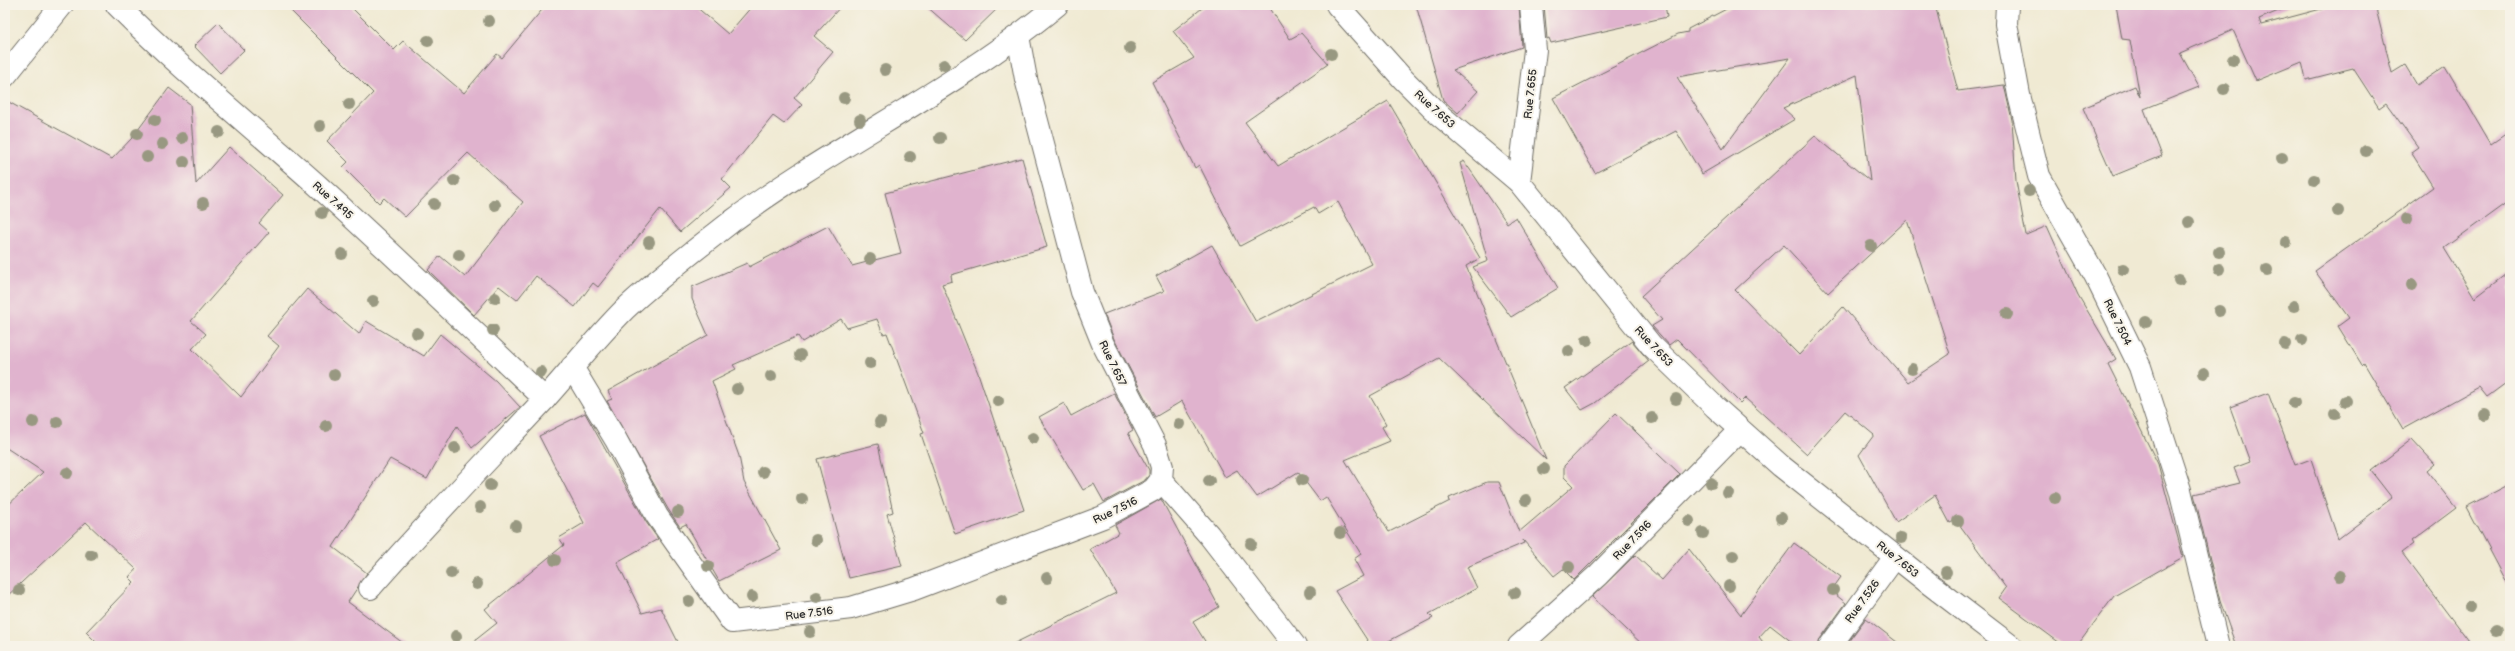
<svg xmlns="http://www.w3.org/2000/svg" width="2515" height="651" viewBox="0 0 2515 651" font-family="'Balsamiq Sans',sans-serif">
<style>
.building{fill:#e0b3ce;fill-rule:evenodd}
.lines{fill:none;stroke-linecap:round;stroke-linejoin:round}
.minor-casing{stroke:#706e66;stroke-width:24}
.minor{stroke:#fff;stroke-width:22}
.tree{fill:#989881}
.labels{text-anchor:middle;stroke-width:4;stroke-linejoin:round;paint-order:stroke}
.street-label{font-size:11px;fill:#2b2b2b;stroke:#f7f3e8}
</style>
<rect width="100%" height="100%" fill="#f7f3e8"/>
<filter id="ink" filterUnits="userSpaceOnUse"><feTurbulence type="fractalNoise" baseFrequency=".025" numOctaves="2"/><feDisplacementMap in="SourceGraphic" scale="8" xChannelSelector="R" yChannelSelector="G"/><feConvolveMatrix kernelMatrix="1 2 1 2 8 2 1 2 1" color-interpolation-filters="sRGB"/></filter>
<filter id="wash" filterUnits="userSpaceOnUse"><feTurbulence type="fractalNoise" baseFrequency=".012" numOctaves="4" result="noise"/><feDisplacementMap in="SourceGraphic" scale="16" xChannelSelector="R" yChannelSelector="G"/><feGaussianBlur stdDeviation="0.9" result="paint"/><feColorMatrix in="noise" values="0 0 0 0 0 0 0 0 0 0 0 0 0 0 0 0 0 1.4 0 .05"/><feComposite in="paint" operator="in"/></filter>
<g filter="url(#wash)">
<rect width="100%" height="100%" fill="#f0ead3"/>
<g id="blocks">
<g class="building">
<path d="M285,5H349L394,50L403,41L464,93L497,54L502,58L546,5H694L728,34L753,5H842L814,36L833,52L794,98L802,105L784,124L773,116L722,179L731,188L680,232L660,209L598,287L593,283L575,307L536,276L517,300L499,286L474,315L428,270L440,256L465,277L523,202L468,153L405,217L384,198L379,203L343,167L348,162L327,141L373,93Z"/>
<path d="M925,5H1001L965,40Z"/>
<path d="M1206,5H1268L1290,39L1301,33L1328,64L1245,122L1278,166L1388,101L1480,258L1466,266L1546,460L1439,358L1370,396L1386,424L1382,427L1390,441L1345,460L1389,532L1450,501L1449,498L1487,482H1499L1519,532L1573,486L1564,477V466L1616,413L1680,474L1574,580L1563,569L1554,576L1523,540L1524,543L1467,567L1477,588L1429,614L1433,618L1379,646H1371L1335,591L1363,576L1354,559L1361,554L1326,497L1320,501L1298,472L1257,497L1237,470L1225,477L1182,401L1155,417L1114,339L1104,314L1164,291L1156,276L1212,245L1256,322L1372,264L1338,202L1318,214L1314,207L1240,246L1199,165L1195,168L1152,82L1194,58L1173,31Z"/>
<path d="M1416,5H1519L1522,47L1453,70L1478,91L1458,113L1443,100Z"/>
<path d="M1544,5H1665L1667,17L1551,43L1549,38L1547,39Z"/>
<path d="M1734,5H1935L1958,91L2004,85L2012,120L2016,181L2026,235L2047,226L2078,295L2116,359L2108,364L2158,464L2183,557L2114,596L2077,646H2064L1999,598L2006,588L1956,520L1950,523L1935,495L1896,522L1859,455L1874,435L1845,411L1807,454L1745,398L1740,403L1677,339L1669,345L1652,326L1662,320L1641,296L1815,136L1870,181L1857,75L1783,108L1795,119L1702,174L1676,131L1595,173L1553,98L1678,34L1688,32V29ZM1790,58L1723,149L1677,77ZM1907,220L1950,354L1908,382L1843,307L1799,355L1735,290L1784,245L1828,293Z"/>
<path d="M2116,5H2293L2259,19L2261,25L2336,5H2375L2392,73L2405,65L2417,85L2445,66L2491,144L2510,131V200L2444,248L2475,298L2510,271V380L2487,397L2479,387L2403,429L2364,363L2362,365L2338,326L2349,318L2315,271L2433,187L2411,152L2418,147L2386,103L2379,108L2353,68L2306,80L2302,62L2256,81L2233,30L2180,53L2199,87L2144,109L2162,156L2113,176L2083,108L2135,86L2140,97L2130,40L2122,39Z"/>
<path d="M218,23L244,50L220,73L194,46Z"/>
<path d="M169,88L190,104L196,184L229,147L283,195L259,223L269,232L191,321L206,334L192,349L241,397L279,346L267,336L307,289L359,334L366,321L424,356L440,334L496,381L520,407L472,448L457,426L427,479L390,459L333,547L367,573L348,602L407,646H100L86,632L134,582L129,577L136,569L86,522L5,598V508L43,472L5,447V100L112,159L132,138Z"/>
<path d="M1022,158L1047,247L951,275L952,281L942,284L978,373L1024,510L955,534L921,434L924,433L887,333L883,334L877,319L847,328L841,319L802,342L798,336L733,365L736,369L712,381L739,456L744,482L781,550L719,581L686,524L680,527L668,509L607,401L612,399L608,391L708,335L692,299V287L747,263L749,267L828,226L852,266L901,253L885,193Z"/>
<path d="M1464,161L1507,223L1516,217L1558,288L1511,317L1473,267L1488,261L1460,163Z"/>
<path d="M1632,341L1649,361L1595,403L1582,410L1565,388Z"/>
<path d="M1114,393L1133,430L1128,433L1149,470V475L1145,480L1104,502L1094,484L1083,490L1039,417L1064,403L1071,416Z"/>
<path d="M2268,393L2295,465L2311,459L2338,539L2392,498L2371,471L2412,439L2435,464L2427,471L2456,508L2412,541L2414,544L2402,553L2472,646H2236L2220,601L2194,494L2240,483L2234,468L2250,462L2230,407Z"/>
<path d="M585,413L646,522L658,539L617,562L642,613L661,608L680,646H468L497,623L485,609L564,545L559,538L584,523L539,436Z"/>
<path d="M878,444L893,512L887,514L902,566L849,578L817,459Z"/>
<path d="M2510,484V590L2466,507Z"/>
<path d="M1161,499L1219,607L1193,622L1208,646H1009L1116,593L1090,549L1119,533L1115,525Z"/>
<path d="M1794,543L1841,577L1831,591L1846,603L1820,639L1818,646H1797L1770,625L1759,637L1766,646H1644L1592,597L1635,555L1662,580L1689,549L1741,615Z"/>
<path d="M1866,618L1902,646H1845Z"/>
</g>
</g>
</g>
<g filter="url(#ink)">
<use href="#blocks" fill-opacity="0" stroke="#706e66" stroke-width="1"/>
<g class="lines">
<defs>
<g id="minor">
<path d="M117,5C180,69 250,125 317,185C394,255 469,327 545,399"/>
<path d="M1337,5L1403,79L1436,112L1519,182L1651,345L1715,407L1781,466L1931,585L2011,646"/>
<path d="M2007,5L2006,24L2019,95L2039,176L2095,275L2140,367L2180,490L2218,646"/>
<path d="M1018,36L1026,79L1082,292L1103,344L1155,445L1162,467L1161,480L1209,535L1295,646"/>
<path d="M5,76L62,5"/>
<path d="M1519,182L1535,50L1531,5"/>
<path d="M572,367L616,440L657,516L732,622L851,608L914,589L1103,517L1153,490L1161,480"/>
<path d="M370,588C426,524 485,463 543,401C571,370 596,338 625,309C658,278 695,250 731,222C836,144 956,89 1057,5"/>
<path d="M1519,646L1598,575L1740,430"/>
<path d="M1830,646L1895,557"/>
</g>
</defs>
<use href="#minor" class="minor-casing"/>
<use href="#minor" class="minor"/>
</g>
<g class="tree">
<circle cx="489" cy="21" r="6"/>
<circle cx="428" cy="41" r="6"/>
<circle cx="1130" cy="48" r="6"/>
<circle cx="1331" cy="54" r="6"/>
<circle cx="2233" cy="60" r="6"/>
<circle cx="944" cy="65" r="6"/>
<circle cx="885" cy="70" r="6"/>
<circle cx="2224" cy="89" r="6"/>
<circle cx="844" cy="98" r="6"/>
<circle cx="349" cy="104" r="6"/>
<circle cx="155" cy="120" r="6"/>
<circle cx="860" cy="120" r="6"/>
<circle cx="320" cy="126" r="6"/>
<circle cx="219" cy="132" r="6"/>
<circle cx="137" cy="134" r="6"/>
<circle cx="182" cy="138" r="6"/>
<circle cx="940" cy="138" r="6"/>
<circle cx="162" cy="144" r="6"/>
<circle cx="2366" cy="151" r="6"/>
<circle cx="147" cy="157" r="6"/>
<circle cx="910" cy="157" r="6"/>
<circle cx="2282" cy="158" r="6"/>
<circle cx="184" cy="162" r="6"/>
<circle cx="2314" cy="180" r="6"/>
<circle cx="454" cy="181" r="6"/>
<circle cx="2029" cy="191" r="6"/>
<circle cx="203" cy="203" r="6"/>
<circle cx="434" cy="204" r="6"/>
<circle cx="495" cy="205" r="6"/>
<circle cx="2338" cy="211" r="6"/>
<circle cx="322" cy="213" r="6"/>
<circle cx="2407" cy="219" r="6"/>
<circle cx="2189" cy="222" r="6"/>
<circle cx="649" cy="242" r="6"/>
<circle cx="2286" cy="242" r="6"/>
<circle cx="1871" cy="246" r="6"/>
<circle cx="2219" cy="252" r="6"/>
<circle cx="342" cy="254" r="6"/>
<circle cx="459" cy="255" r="6"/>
<circle cx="870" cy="259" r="6"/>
<circle cx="2123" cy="269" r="6"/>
<circle cx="2219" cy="269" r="6"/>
<circle cx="2267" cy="270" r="6"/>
<circle cx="2179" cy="280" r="6"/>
<circle cx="2412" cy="285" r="6"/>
<circle cx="495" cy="298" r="6"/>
<circle cx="373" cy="301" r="6"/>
<circle cx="2294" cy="306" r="6"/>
<circle cx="2219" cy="311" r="6"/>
<circle cx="2007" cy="314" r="6"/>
<circle cx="2146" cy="322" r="6"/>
<circle cx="493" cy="330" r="6"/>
<circle cx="417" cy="333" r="6"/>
<circle cx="1587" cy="340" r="6"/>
<circle cx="2302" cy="340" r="6"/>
<circle cx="2285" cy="344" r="6"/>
<circle cx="1569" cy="351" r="6"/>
<circle cx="800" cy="355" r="6"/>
<circle cx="870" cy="363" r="6"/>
<circle cx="1912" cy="369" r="6"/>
<circle cx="541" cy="372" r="6"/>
<circle cx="2204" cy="373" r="6"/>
<circle cx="334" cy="375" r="6"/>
<circle cx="771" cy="376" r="6"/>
<circle cx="737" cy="389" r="6"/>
<circle cx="1676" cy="399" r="6"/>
<circle cx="998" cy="401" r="6"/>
<circle cx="2346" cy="401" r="6"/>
<circle cx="2294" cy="403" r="6"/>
<circle cx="2335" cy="414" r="6"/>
<circle cx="2485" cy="415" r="6"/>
<circle cx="1652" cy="418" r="6"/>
<circle cx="33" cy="422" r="6"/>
<circle cx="57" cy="422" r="6"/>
<circle cx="880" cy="422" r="6"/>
<circle cx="1179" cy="424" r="6"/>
<circle cx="326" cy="426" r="6"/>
<circle cx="1033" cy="438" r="6"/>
<circle cx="455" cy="448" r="6"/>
<circle cx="1544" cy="469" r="6"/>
<circle cx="763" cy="472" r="6"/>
<circle cx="67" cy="473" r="6"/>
<circle cx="1302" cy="480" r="6"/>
<circle cx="1209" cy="481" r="6"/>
<circle cx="1711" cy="483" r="6"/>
<circle cx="490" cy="485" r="6"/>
<circle cx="1728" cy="493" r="6"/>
<circle cx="2055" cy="498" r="6"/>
<circle cx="802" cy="499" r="6"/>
<circle cx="1526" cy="500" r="6"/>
<circle cx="480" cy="507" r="6"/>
<circle cx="678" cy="512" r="6"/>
<circle cx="1781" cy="518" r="6"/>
<circle cx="1689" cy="521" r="6"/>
<circle cx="1958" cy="521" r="6"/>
<circle cx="516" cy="526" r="6"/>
<circle cx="1340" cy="533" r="6"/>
<circle cx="1703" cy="533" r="6"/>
<circle cx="1901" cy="538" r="6"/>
<circle cx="816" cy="540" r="6"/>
<circle cx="1251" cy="544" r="6"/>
<circle cx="91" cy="555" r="6"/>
<circle cx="1733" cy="556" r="6"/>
<circle cx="555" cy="560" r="6"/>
<circle cx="708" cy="566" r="6"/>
<circle cx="1569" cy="567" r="6"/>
<circle cx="1946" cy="572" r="6"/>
<circle cx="451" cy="573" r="6"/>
<circle cx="2340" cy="576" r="6"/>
<circle cx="1047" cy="578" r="6"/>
<circle cx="477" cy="584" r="6"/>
<circle cx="1729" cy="586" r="6"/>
<circle cx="19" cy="590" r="6"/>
<circle cx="1833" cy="590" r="6"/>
<circle cx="1310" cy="592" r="6"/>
<circle cx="1515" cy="593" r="6"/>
<circle cx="752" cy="597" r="6"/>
<circle cx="817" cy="597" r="6"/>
<circle cx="1002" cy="600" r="6"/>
<circle cx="689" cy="601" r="6"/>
<circle cx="2470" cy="607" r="6"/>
<circle cx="2496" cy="631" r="6"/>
<circle cx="810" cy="632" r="6"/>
<circle cx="456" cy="636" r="6"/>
</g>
</g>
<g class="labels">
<g class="street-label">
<text transform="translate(1530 94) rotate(-84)" y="4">Rue 7.655</text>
<text transform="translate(1435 109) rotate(42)" y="4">Rue 7.653</text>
<text transform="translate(333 200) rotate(42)" y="4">Rue 7.495</text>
<text transform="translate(2118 322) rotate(64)" y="4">Rue 7.504</text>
<text transform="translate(1654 346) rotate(47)" y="4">Rue 7.653</text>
<text transform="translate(1113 363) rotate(64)" y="4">Rue 7.657</text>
<text transform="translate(1115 510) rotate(-26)" y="4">Rue 7.516</text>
<text transform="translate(1632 540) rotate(-46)" y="4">Rue 7.596</text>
<text transform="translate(1898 559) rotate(39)" y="4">Rue 7.653</text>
<text transform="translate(1862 601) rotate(-54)" y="4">Rue 7.526</text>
<text transform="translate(809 613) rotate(-7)" y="4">Rue 7.516</text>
</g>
</g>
<rect width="2515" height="651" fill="none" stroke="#f7f3e8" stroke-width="20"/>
</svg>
